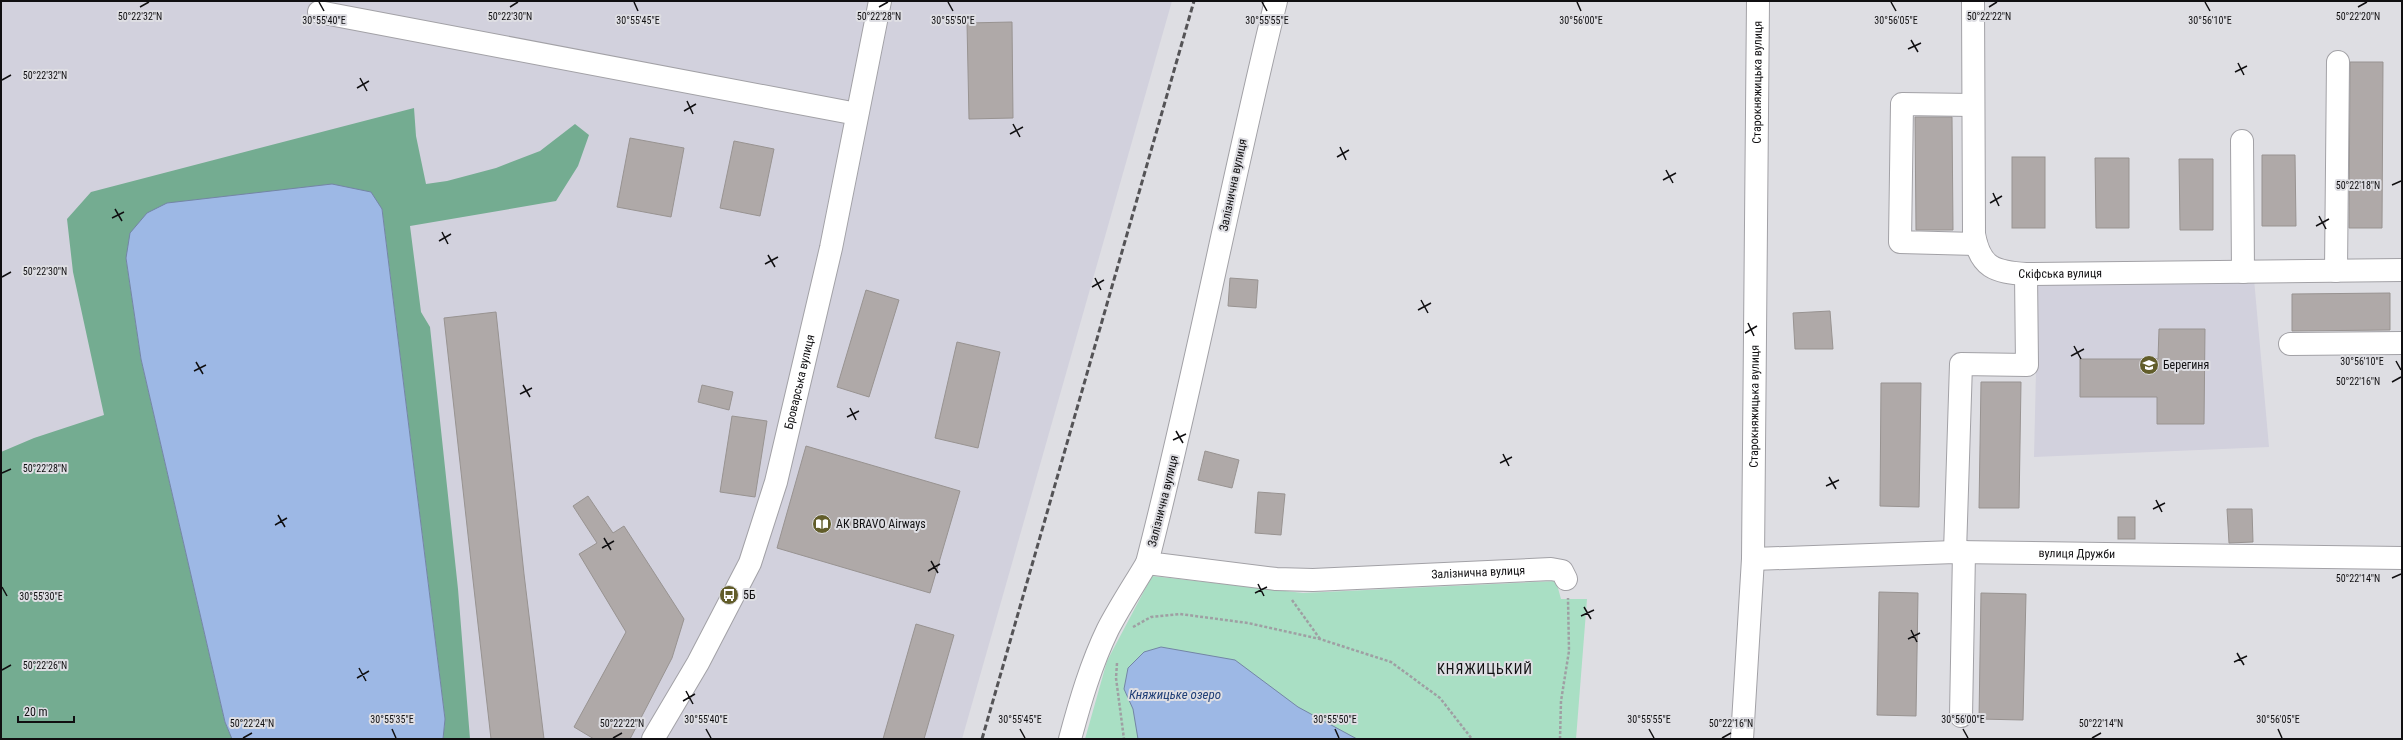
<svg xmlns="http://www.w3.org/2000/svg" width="2403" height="740" viewBox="0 0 2403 740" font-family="'Roboto Condensed',sans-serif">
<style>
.built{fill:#d2d1dd}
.green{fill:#a9dfc4}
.forest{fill:#74ac91}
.water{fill:#9db8e5;stroke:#7385a5}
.building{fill:#afa9a8;stroke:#989391}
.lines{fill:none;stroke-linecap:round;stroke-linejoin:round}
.minor-casing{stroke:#a2a1a6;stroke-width:24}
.path{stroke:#9f9fa3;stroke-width:2.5;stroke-dasharray:3 2;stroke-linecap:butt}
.minor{stroke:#fff;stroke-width:22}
.rail{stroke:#545356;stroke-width:3;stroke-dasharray:6 3;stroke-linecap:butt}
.ticks{fill:none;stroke:#100f11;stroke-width:1.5}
.labels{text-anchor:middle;stroke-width:4;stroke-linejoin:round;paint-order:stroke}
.street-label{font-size:12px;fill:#100f11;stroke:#dedee3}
.poi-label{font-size:12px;fill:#100f11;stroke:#dedee3;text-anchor:start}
.water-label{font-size:13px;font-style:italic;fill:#203f77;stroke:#dedee3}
.quarter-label{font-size:14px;letter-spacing:1px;fill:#100f11;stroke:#dedee3}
.ticks-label{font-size:10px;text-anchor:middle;fill:#100f11;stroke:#dedee3;stroke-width:4;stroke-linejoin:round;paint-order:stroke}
</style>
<rect width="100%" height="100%" fill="#dedee3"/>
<g class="built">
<path d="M1,1H1172L962,739H1Z"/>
<path d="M2254,279L2269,447L2034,457L2038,283Z"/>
</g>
<path class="green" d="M1152,576L1303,593L1556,581L1561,599H1587L1576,739H1085L1107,661Z"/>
<path class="forest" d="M414,108L416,136L426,184L447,181L496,168L540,151L575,124L589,135L578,166L556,201L410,226L421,312L430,327L458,589L470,739H443L445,719L382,209L126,258L141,359L225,722L232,739H1V452L34,438L104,415L73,272L67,219L91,192Z"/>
<g class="water">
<path d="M332,184L371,192L382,209L445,719L443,739H232L225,722L141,359L126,258L130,233L147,213L167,203Z"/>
<path d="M1161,647L1235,660L1298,707L1357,739H1138L1133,709L1124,689L1128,668L1144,652Z"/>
</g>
<g class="building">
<path d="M1012,22L1013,118L969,119L967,23Z"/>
<path d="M2350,62H2383L2382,228H2349Z"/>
<path d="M1915,117H1952L1953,230H1916Z"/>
<path d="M630,138L684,148L671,217L617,207Z"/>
<path d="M734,141L774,149L760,216L720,208Z"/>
<path d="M2262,155H2295L2296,226H2262Z"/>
<rect x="2012" y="157" width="33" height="71"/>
<path d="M2095,158H2129V228H2096Z"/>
<path d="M2179,159H2213V230H2180Z"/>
<path d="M1230,278L1258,280L1256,308L1228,306Z"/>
<path d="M866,290L899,300L869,397L837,387Z"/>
<path d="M2390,293V330L2292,331V294Z"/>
<path d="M1830,311L1833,349H1795L1793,313Z"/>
<path d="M496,312L524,574L544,739H491L473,580L444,318Z"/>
<path d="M2159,329H2205L2204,424H2157V397H2080V359H2158Z"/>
<path d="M957,342L1000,352L978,448L935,438Z"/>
<path d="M1981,382H2021L2019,508H1979Z"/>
<path d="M1881,383H1921L1919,507L1880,506Z"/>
<path d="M702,385L733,392L729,410L698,402Z"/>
<path d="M732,416L767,421L755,497L720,492Z"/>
<path d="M806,446L960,491L930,593L777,548Z"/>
<path d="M1205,451L1239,460L1232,488L1198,480Z"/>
<path d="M1258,492L1285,494L1281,535L1255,533Z"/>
<path d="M588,496L613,533L624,526L684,619L672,658L630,739H594L574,727L626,632L579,554L597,543L573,506Z"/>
<path d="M2227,509H2252L2253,542L2229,543Z"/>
<rect x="2118" y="517" width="17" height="22"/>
<path d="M1879,592L1918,593L1916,716L1877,715Z"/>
<path d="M1981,593L2026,594L2023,720L1979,719Z"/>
<path d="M916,624L954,635L924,739H883Z"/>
</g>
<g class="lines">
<defs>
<g id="minor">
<path id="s1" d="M1276,1C1230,188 1195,377 1147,563L1276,579L1313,580L1551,569L1562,571L1566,579"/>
<path id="s2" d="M1973,1L1974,234C1980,268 1995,272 2026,274L2402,270"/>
<path d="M319,12L857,114"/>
<path d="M1973,105L1902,104L1900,242L1976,244"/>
<path d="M2242,141L2243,272"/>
<path d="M2336,271L2338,62"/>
<path d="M2290,344L2402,343"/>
<path d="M1955,552L1961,364L2027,365L2026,274"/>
<path id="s3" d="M1753,559L1955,552L2402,558"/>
<path d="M1961,716L1964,552"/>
<path id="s4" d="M653,739L698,663L750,563L776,482L831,248L880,1"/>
<path d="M1070,739C1080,702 1091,664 1108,629C1120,606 1134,585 1147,563"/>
<path id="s5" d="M1742,739L1753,559L1758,1"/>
</g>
</defs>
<use href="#minor" class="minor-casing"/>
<g class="path">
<path d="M1292,600L1320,639"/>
<path d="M1133,627L1151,617L1180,614L1248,623L1320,639L1391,662L1440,698L1472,739"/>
<path d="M1117,663L1116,678L1124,739"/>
<path d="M1560,739L1561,701L1569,651L1568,598"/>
</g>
<use href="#minor" class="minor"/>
<path class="rail" d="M982,739L1194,1"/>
</g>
<path class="ticks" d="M319,2L324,11M634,2L638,11M948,2L953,11M1262,2L1267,11M1577,2L1581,11M1891,2L1896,11M2205,2L2210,11M140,7L149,2M510,7L518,2M879,7L888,2M1989,7L1997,2M2358,7L2367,2M1911,40L1918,52M1908,49L1921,43M2238,63L2244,75M2235,72L2247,66M360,78L367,91M2,80L11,75M357,88L369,81M687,101L693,114M684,111L696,104M1013,124L1020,137M1010,134L1023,127M1340,147L1346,160M1337,157L1349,150M1666,170L1673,183M1663,180L1676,173M2392,185L2401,181M1993,193L1999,206M1990,203L2002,196M115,209L122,221M2319,216L2326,229M112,218L124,212M2316,226L2329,219M442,232L448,244M439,241L451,234M768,255L775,267M765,264L778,257M2,277L11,272M1095,278L1101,290M1092,287L1104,280M1421,300L1428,313M1418,310L1431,303M1748,323L1754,336M1745,333L1757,326M2074,346L2081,359M2071,356L2084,349M2396,361L2401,370M196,362L203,374M194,371L206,365M2392,382L2401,377M523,385L530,397M520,394L532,388M850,408L856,420M847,417L859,411M1176,431L1183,443M1173,440L1186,434M1503,454L1509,466M1500,463L1512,457M2,473L11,469M1829,477L1836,489M1826,486L1839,480M2156,500L2162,512M2153,509L2165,503M278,515L285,527M275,525L287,518M604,538L611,550M602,548L614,541M931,561L938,573M928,571L940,564M2392,578L2401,574M1258,584L1264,596M2,587L7,596M1255,593L1267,587M1584,607L1591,619M1581,616L1594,610M1911,630L1917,642M1908,639L1920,633M2237,653L2244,665M2234,662L2247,656M359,668L366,681M2,670L11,665M357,678L369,671M686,691L693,704M683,701L695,694M392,729L396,738M706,729L711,738M1020,729L1025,738M1335,729L1339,738M1649,729L1654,738M1963,729L1968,738M2278,729L2282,738M243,738L252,733M613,738L622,733M1722,738L1731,733M2092,738L2101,733"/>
<defs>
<symbol id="school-disc" viewBox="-11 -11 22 22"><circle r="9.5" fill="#625d2a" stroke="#dedee3"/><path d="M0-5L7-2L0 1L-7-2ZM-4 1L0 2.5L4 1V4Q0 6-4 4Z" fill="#fff"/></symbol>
<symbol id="library-disc" viewBox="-11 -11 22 22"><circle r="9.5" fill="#625d2a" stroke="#dedee3"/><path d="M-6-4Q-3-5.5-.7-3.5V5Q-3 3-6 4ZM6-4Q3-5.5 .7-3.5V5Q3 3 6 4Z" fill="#fff"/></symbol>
<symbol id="bus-disc" viewBox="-11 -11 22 22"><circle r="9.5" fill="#625d2a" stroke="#dedee3"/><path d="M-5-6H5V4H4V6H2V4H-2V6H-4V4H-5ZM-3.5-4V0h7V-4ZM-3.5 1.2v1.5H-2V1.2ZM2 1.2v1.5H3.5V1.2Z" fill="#fff"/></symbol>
</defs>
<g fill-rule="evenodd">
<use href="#school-disc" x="2138" y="354" width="22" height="22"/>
<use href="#library-disc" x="811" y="513" width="22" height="22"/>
<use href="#bus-disc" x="718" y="584" width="22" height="22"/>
</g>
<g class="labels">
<g class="street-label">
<text dy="4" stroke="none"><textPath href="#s5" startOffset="657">Старокняжицька вулиця</textPath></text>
<text transform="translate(1233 185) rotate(-78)" y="4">Залізнична вулиця</text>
<text dy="4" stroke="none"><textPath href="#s2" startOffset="341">Скіфська вулиця</textPath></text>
<text dy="4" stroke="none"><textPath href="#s4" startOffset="389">Броварська вулиця</textPath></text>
<text dy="4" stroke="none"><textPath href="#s5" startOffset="333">Старокняжицька вулиця</textPath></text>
<text transform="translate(1163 501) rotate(-76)" y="4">Залізнична вулиця</text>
<text dy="4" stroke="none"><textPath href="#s3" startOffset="324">вулиця Дружби</textPath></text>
<text dy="4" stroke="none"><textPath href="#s1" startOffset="909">Залізнична вулиця</textPath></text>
</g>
<g class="poi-label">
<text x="2163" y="369">Берегиня</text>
<text x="836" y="528">АК BRAVO Airways</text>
<text x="743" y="599">5Б</text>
</g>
<g class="water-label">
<text x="1175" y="699">Княжицьке озеро</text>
</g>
<g class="quarter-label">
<text x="1485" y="674">КНЯЖИЦЬКИЙ</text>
</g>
</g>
<g class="ticks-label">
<text x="140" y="20">50°22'32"N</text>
<text x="510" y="20">50°22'30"N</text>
<text x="879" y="20">50°22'28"N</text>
<text x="1989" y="20">50°22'22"N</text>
<text x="2358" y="20">50°22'20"N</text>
<text x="324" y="24">30°55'40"E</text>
<text x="638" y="24">30°55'45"E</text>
<text x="953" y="24">30°55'50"E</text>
<text x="1267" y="24">30°55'55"E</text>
<text x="1581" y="24">30°56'00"E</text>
<text x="1896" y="24">30°56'05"E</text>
<text x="2210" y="24">30°56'10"E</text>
<text x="45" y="79">50°22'32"N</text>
<text x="2358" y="189">50°22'18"N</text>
<text x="45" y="275">50°22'30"N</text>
<text x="2362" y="365">30°56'10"E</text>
<text x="2358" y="385">50°22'16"N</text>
<text x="45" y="472">50°22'28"N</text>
<text x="2358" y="582">50°22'14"N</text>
<text x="41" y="600">30°55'30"E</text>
<text x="45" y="669">50°22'26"N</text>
<text x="392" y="723">30°55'35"E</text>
<text x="706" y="723">30°55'40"E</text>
<text x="1020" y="723">30°55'45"E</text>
<text x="1335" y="723">30°55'50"E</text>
<text x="1649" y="723">30°55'55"E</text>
<text x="1963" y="723">30°56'00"E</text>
<text x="2278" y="723">30°56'05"E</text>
<text x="252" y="727">50°22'24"N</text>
<text x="622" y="727">50°22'22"N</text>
<text x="1731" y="727">50°22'16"N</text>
<text x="2101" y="727">50°22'14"N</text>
</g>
<rect width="2403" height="740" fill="none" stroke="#100f11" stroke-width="4"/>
<path d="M18 716v6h56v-6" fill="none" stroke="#100f11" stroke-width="2"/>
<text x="24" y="716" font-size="12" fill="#100f11" stroke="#dedee3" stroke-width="3" paint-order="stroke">20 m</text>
</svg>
